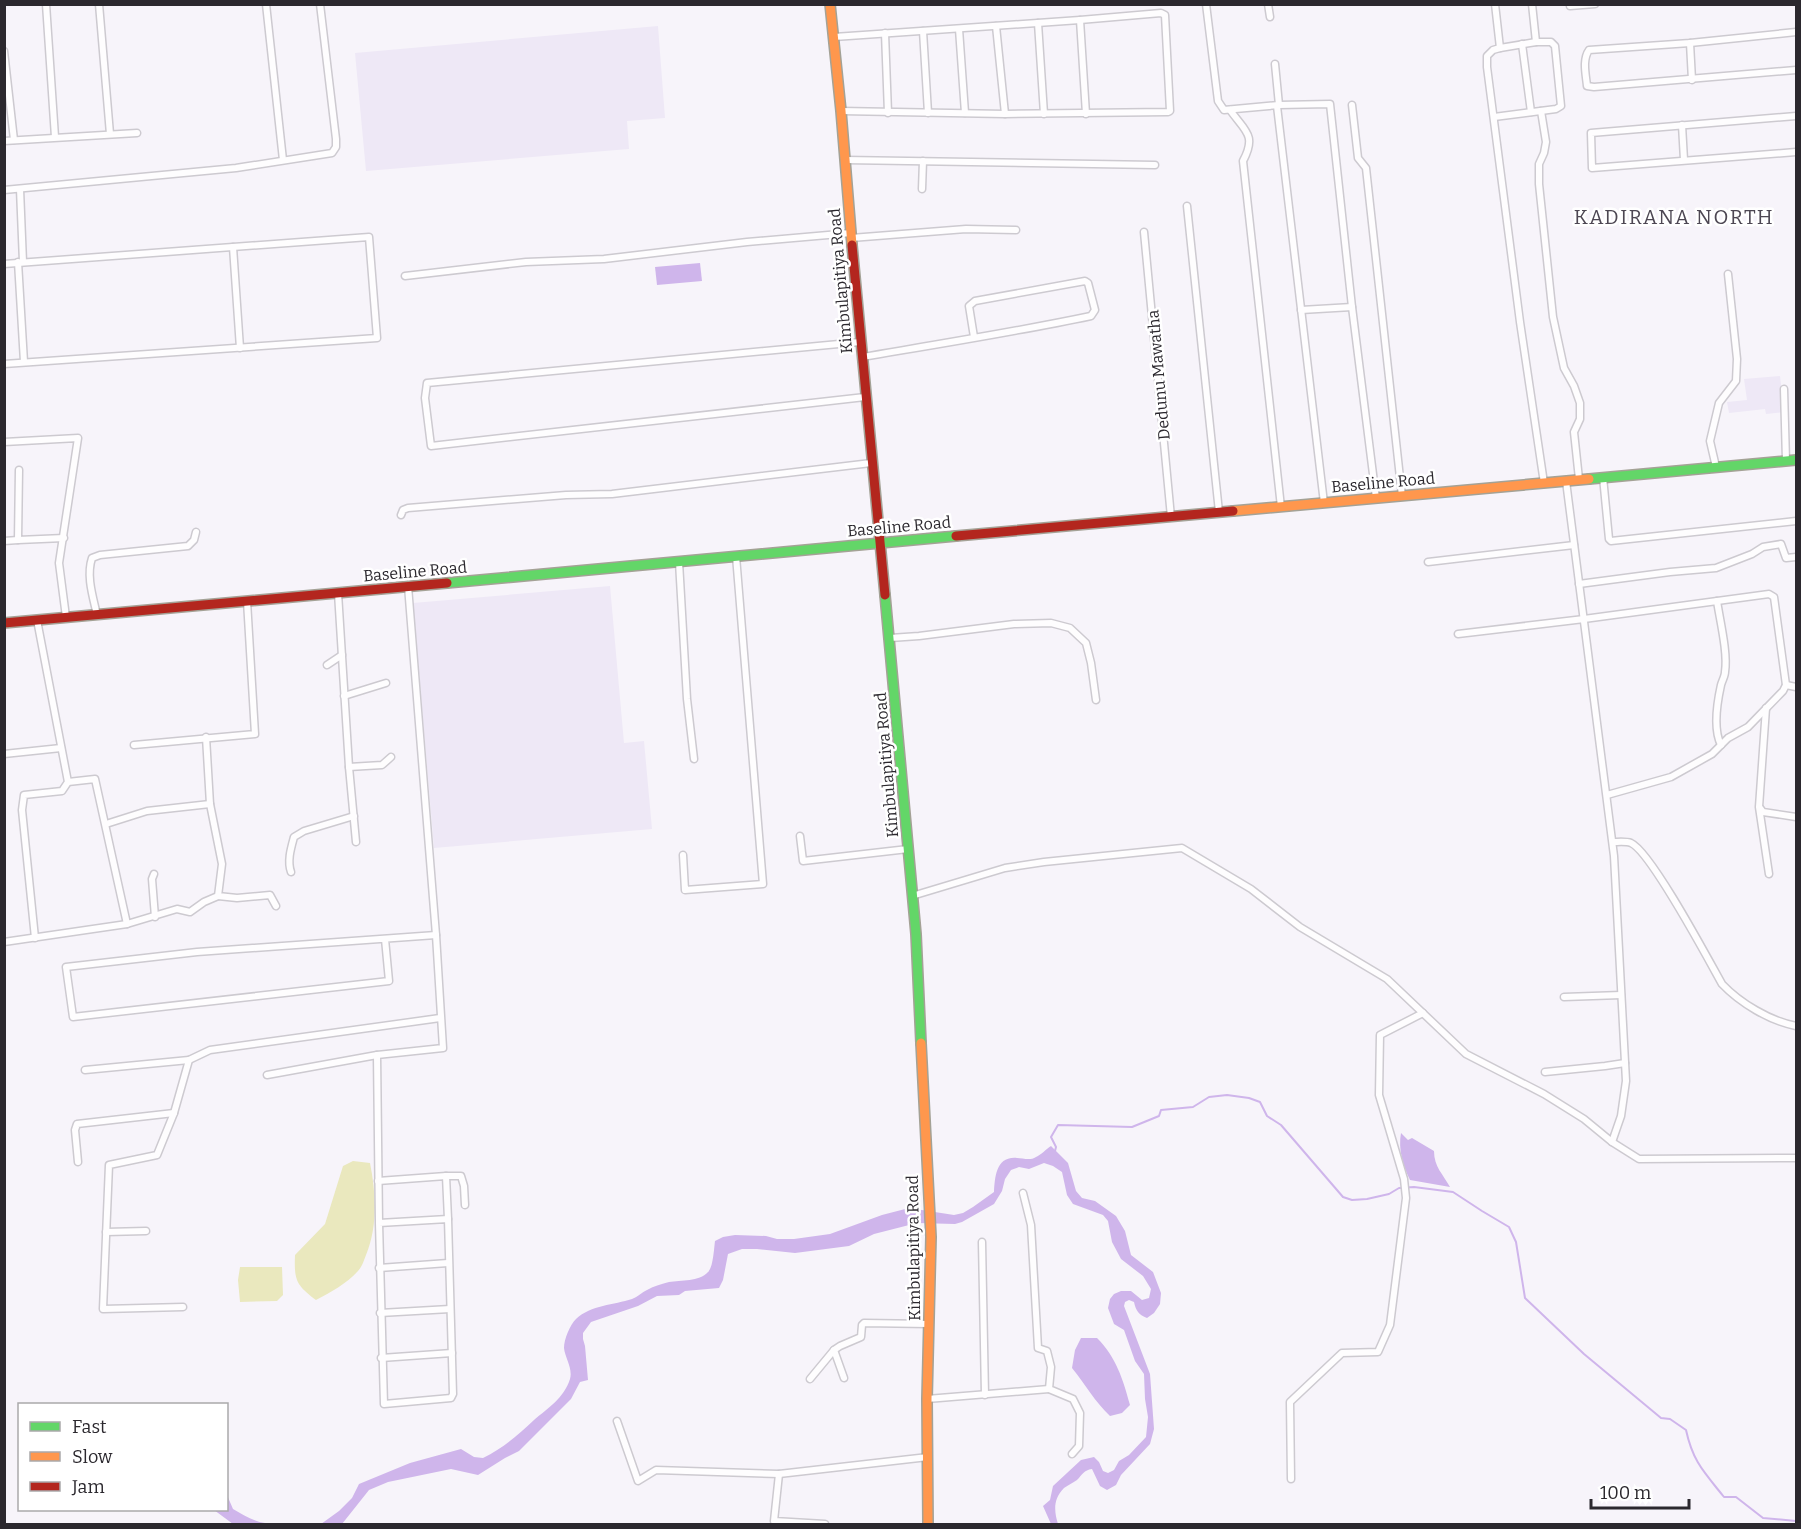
<svg xmlns="http://www.w3.org/2000/svg" width="1801" height="1529" viewBox="0 0 1801 1529" font-family="Bitter,serif">
<style>
.built{fill:#eee8f6}
.green{fill:#eae8be}
.water{fill:#cfb5eb}
.lines{fill:none;stroke-linecap:round;stroke-linejoin:round}
.stream{stroke:#cfb5eb;stroke-width:2}
.street-casing{stroke:#cdcad0;stroke-width:9}
.fast-casing{stroke:#a4a296;stroke-width:12}
.slow-casing{stroke:#a4a296;stroke-width:12}
.jam-casing{stroke:#a4a296;stroke-width:12}
.street{stroke:#fefdfe;stroke-width:6}
.fast{stroke:#63d668;stroke-width:9}
.slow{stroke:#ff974d;stroke-width:9}
.jam{stroke:#b3261e;stroke-width:9}
.labels{text-anchor:middle;stroke-width:5;stroke-linejoin:round;paint-order:stroke}
.street-label{font-size:16px;fill:#2b282e;stroke:#fff}
.quarter-label{font-size:20px;letter-spacing:1.5px;fill:#4d4753;stroke:#fff}
</style>
<rect width="100%" height="100%" fill="#f7f4fa"/>
<g class="built">
<path d="M658,26L665,118L627,121L629,149L366,171L355,53Z"/>
<path d="M1780,376L1784,412L1766,414L1765,409L1729,413L1727,402L1747,400L1744,379Z"/>
<path d="M610,586L624,743L644,741L652,829L434,848L413,603Z"/>
</g>
<g class="green">
<path d="M353,1161L370,1163C376,1193 378,1226 366,1255C364,1260 362,1267 358,1271C346,1284 331,1292 316,1300C296,1285 294,1280 295,1255L325,1224L343,1166Z"/>
<path d="M240,1267H282L283,1295L277,1301L240,1302L238,1280Z"/>
</g>
<g class="water">
<path d="M700,263L702,281L657,285L655,267Z"/>
<path d="M1401,1133L1408,1140L1412,1138L1434,1151C1434,1167 1443,1174 1450,1187L1410,1180C1403,1166 1398,1149 1401,1133Z"/>
<path d="M1051,1146L1068,1163L1076,1191L1082,1198L1095,1201L1116,1216L1125,1231L1131,1255L1153,1272L1161,1293L1160,1304L1154,1313L1147,1318C1139,1315 1136,1311 1134,1302L1129,1300L1125,1302L1124,1306L1150,1374L1154,1429L1150,1444L1121,1475L1116,1485L1107,1490L1100,1486L1092,1469C1084,1470 1082,1475 1077,1480C1073,1483 1068,1485 1064,1488C1053,1499 1054,1511 1058,1524H1051L1043,1506L1050,1500L1053,1486L1081,1460L1094,1457L1099,1462L1103,1471L1108,1473L1114,1470L1119,1461L1129,1455L1146,1437L1148,1417L1145,1399L1144,1374L1135,1361L1124,1330L1114,1324L1108,1308L1110,1299L1114,1294L1121,1291H1131L1142,1300L1149,1298L1151,1289L1143,1276L1121,1259L1112,1242L1108,1221L1103,1215L1073,1204L1067,1195L1062,1172L1053,1166L1044,1163L1029,1169L1019,1167L1011,1170L1005,1179L1002,1191L994,1204L962,1222L955,1224L917,1223L874,1234L849,1246L795,1253L757,1249H742L728,1254L723,1280L719,1288L685,1291L679,1295L657,1296L638,1306L591,1322L583,1333V1339L585,1346L588,1380L580,1382L571,1399L519,1451L505,1458L478,1475L451,1469L388,1482L369,1490L342,1524H321L339,1511L352,1498L359,1484L410,1463L461,1449L474,1457L483,1458C503,1448 518,1435 534,1420C548,1408 564,1398 570,1379C573,1368 565,1358 564,1348C564,1339 570,1325 576,1319C591,1305 614,1305 632,1299C638,1297 642,1292 647,1290C654,1286 662,1284 669,1282C681,1280 699,1282 708,1272C713,1268 714,1249 715,1241L723,1237L735,1235L766,1236L777,1239H794L830,1234L882,1215L909,1208L954,1215L963,1213L973,1207L994,1192C995,1177 996,1156 1017,1158C1023,1158 1030,1161 1036,1157C1041,1155 1046,1149 1051,1146Z"/>
<path d="M1081,1338H1097C1116,1357 1123,1379 1130,1405L1122,1413L1110,1416C1095,1402 1085,1384 1072,1368L1075,1350Z"/>
<path d="M227,1495L233,1509C242,1514 254,1522 265,1523C273,1524 281,1523 290,1524H233L214,1510H226Z"/>
</g>
<g class="lines">
<path class="stream" d="M1055,1151L1056,1147L1051,1137L1058,1125L1132,1127L1159,1116L1161,1110L1193,1107L1209,1097L1227,1095L1249,1098L1260,1102L1267,1116L1281,1125L1343,1197L1352,1200L1367,1199L1389,1194L1399,1188L1414,1187L1453,1192L1482,1211L1509,1227L1516,1242L1525,1298L1584,1354L1661,1418L1670,1419L1686,1430C1693,1462 1704,1472 1724,1497H1736L1763,1518L1796,1521"/>
<defs>
<g id="street">
<path d="M46,4L55,137"/>
<path d="M99,4L110,134"/>
<path d="M266,4L283,160"/>
<path d="M1206,4L1218,101L1224,110L1279,105L1330,104L1352,307L1376,498"/>
<path d="M1268,4L1270,17"/>
<path d="M1495,4L1500,48"/>
<path d="M1532,4L1536,42L1500,48L1493,50L1487,56V67L1520,322L1544,483"/>
<path d="M1570,6L1595,4"/>
<path d="M1080,20L1086,114"/>
<path d="M1038,23L1044,114"/>
<path d="M996,26L1005,114"/>
<path d="M959,29L965,113"/>
<path d="M923,31L928,113"/>
<path d="M1796,32L1690,43L1589,50C1582,60 1586,75 1587,86L1594,87L1796,70"/>
<path d="M885,33L888,113"/>
<path d="M834,37L1080,20L1161,13L1165,15L1170,111L1168,112L1005,114L841,111"/>
<path d="M1690,43L1692,80"/>
<path d="M1522,44L1531,112"/>
<path d="M4,51L14,140"/>
<path d="M1275,64L1279,105"/>
<path d="M1352,105L1358,158L1366,168L1402,496"/>
<path d="M1277,106L1324,503"/>
<path d="M1230,110C1245,131 1257,135 1243,161L1281,507"/>
<path d="M1541,111L1546,142L1544,153L1539,164V184L1553,317L1564,368L1574,386L1580,403V419L1574,432L1579,479"/>
<path d="M1796,116L1591,133L1592,168L1796,152"/>
<path d="M1494,117L1556,109L1561,106L1555,46L1551,42H1536"/>
<path d="M1682,125L1684,160"/>
<path d="M4,141L137,133"/>
<path d="M845,160L1155,165"/>
<path d="M20,189L23,262"/>
<path d="M922,189L923,161"/>
<path d="M4,190L236,168L332,153L336,147V139L320,4"/>
<path d="M1187,206L1219,512"/>
<path d="M1144,232L1171,517"/>
<path d="M851,238L966,229L1016,230"/>
<path d="M233,247L240,348"/>
<path d="M18,262L24,362"/>
<path d="M4,264L369,237L377,338L4,364"/>
<path d="M405,276L526,262L604,259L747,242L851,233"/>
<path d="M1301,310L1352,307"/>
<path d="M860,342L427,383L425,398L431,446L865,397"/>
<path d="M862,357C939,344 1015,332 1091,316L1095,310L1088,283L1085,281L975,301L969,306L974,337"/>
<path d="M1784,389L1786,461"/>
<path d="M4,442L78,438L59,563L66,617"/>
<path d="M1716,467L1710,441L1719,403L1736,381L1737,359L1728,274"/>
<path d="M19,470L18,540L64,538"/>
<path d="M1603,477L1609,539L1611,541L1796,521"/>
<path d="M1566,481L1614,856L1626,1081L1621,1116L1612,1142"/>
<path d="M401,515L403,510L408,508L566,495L612,494L871,463"/>
<path d="M4,541L18,540"/>
<path d="M679,562L687,699L694,759"/>
<path d="M1428,562L1574,545"/>
<path d="M1579,584L1670,572L1716,568L1752,554L1763,547L1781,544L1786,558L1796,557"/>
<path d="M338,593L349,767L356,842"/>
<path d="M1717,601C1720,621 1728,653 1725,672C1725,676 1722,681 1721,685C1717,703 1713,729 1721,745"/>
<path d="M97,615C93,597 86,576 92,558L100,555L188,546L194,540L196,532"/>
<path d="M1458,634L1584,619L1769,594L1774,597L1786,685L1783,691L1748,727L1728,738L1712,754L1671,777L1607,795"/>
<path d="M890,638L919,636L1014,624L1051,623L1070,628L1086,643L1091,663L1096,700"/>
<path d="M327,665L342,655"/>
<path d="M1786,685L1796,687"/>
<path d="M344,696L386,683"/>
<path d="M1766,708L1759,807L1769,874"/>
<path d="M206,737L210,804L222,864L218,896L237,898L270,895L276,906"/>
<path d="M134,745L255,734L247,601"/>
<path d="M4,754L61,748"/>
<path d="M349,767L382,765L391,757"/>
<path d="M68,782L95,779L127,924"/>
<path d="M1760,808L1763,812L1796,817"/>
<path d="M106,824L147,811L210,804"/>
<path d="M800,836L803,861L908,849"/>
<path d="M1613,842C1618,842 1626,841 1631,843C1651,852 1708,959 1722,984C1740,1003 1770,1021 1796,1026"/>
<path d="M683,855L685,890L763,884L736,556"/>
<path d="M291,872C287,861 291,848 294,837L304,831L354,816"/>
<path d="M154,874L152,879L155,917"/>
<path d="M912,896L1005,868L1044,862L1182,848L1251,889L1300,927L1387,979L1466,1054L1544,1094L1584,1119L1612,1142L1639,1159L1796,1158"/>
<path d="M35,938L22,810L24,795L62,791L68,782L37,620"/>
<path d="M385,939L389,981L73,1017L66,967L197,952L436,935"/>
<path d="M4,942L127,924L177,909L190,912L204,902L218,896"/>
<path d="M1564,997L1621,995"/>
<path d="M85,1070L189,1060"/>
<path d="M1545,1072L1605,1066L1625,1063"/>
<path d="M267,1075L377,1055"/>
<path d="M78,1162L75,1130L77,1124L174,1113"/>
<path d="M446,1176H461L464,1186L465,1205"/>
<path d="M378,1181L446,1176L448,1219"/>
<path d="M1023,1193L1031,1225L1038,1348L1047,1351L1051,1367L1049,1389L1073,1399L1080,1413L1079,1446L1072,1454"/>
<path d="M379,1223L448,1219L453,1394L451,1398L384,1404L379,1223L377,1055L443,1048L436,935L408,586"/>
<path d="M106,1232L146,1231"/>
<path d="M982,1242L985,1395"/>
<path d="M379,1268L448,1263"/>
<path d="M183,1307L103,1309L109,1165L157,1155L174,1113L189,1060L210,1050L440,1018"/>
<path d="M380,1313L450,1309"/>
<path d="M834,1350L844,1378"/>
<path d="M381,1358L452,1353"/>
<path d="M810,1379L834,1350L840,1346L861,1337L862,1325L864,1323L929,1324"/>
<path d="M927,1399L1049,1389"/>
<path d="M617,1421L638,1481L656,1470L779,1474L928,1457"/>
<path d="M779,1474L774,1521L825,1524"/>
<path d="M1291,1479L1290,1402L1342,1353L1378,1352L1390,1325L1406,1198L1404,1179L1379,1095L1380,1035L1423,1013"/>
</g>
<g id="fast">
<path d="M1589,479L1796,460"/>
<path d="M447,583L956,536"/>
<path d="M885,595L916,934L921,1043"/>
</g>
<g id="slow">
<path d="M830,4L841,111L852,245"/>
<path d="M1233,511L1589,479"/>
<path d="M921,1043L931,1237L927,1399L928,1524"/>
</g>
<g id="jam">
<path d="M852,245L885,595"/>
<path d="M956,536L1233,511"/>
<path d="M4,623L447,583"/>
</g>
</defs>
<use href="#street" class="street-casing"/>
<use href="#fast" class="fast-casing"/>
<use href="#slow" class="slow-casing"/>
<use href="#jam" class="jam-casing"/>
<use href="#street" class="street"/>
<use href="#fast" class="fast"/>
<use href="#slow" class="slow"/>
<use href="#jam" class="jam"/>
</g>
<g class="labels">
<g class="street-label">
<text transform="translate(840 281) rotate(-95)" y="6">Kimbulapitiya Road</text>
<text transform="translate(1158 375) rotate(-95)" y="6">Dedunu Mawatha</text>
<text transform="translate(1383 482) rotate(-5)" y="6">Baseline Road</text>
<text transform="translate(899 526) rotate(-5)" y="6">Baseline Road</text>
<text transform="translate(415 571) rotate(-5)" y="6">Baseline Road</text>
<text transform="translate(886 765) rotate(-95)" y="6">Kimbulapitiya Road</text>
<text transform="translate(913 1248) rotate(-91)" y="6">Kimbulapitiya Road</text>
</g>
<g class="quarter-label">
<text x="1674" y="224">KADIRANA NORTH</text>
</g>
</g>
<rect width="1801" height="1529" fill="none" stroke="#2b282e" stroke-width="12"/>
<rect x="18" y="1403" width="210" height="108" fill="#ffffff" stroke="#aaa9ab" stroke-width="1.5"/>
<rect x="30" y="1422" width="30" height="9" fill="#63d668" stroke="#aaa9ab" stroke-width="1.5"/>
<text x="72" y="1433" font-size="18" fill="#2b282e">Fast</text>
<rect x="30" y="1452" width="30" height="9" fill="#ff974d" stroke="#aaa9ab" stroke-width="1.5"/>
<text x="72" y="1463" font-size="18" fill="#2b282e">Slow</text>
<rect x="30" y="1482" width="30" height="9" fill="#b3261e" stroke="#aaa9ab" stroke-width="1.5"/>
<text x="72" y="1493" font-size="18" fill="#2b282e">Jam</text>
<path d="M1591 1499v9h98v-9" fill="none" stroke="#2b282e" stroke-width="3"/>
<text x="1600" y="1499" font-size="18" fill="#2b282e" stroke="#ffffff" stroke-width="4.5" paint-order="stroke">100 m</text>
</svg>
